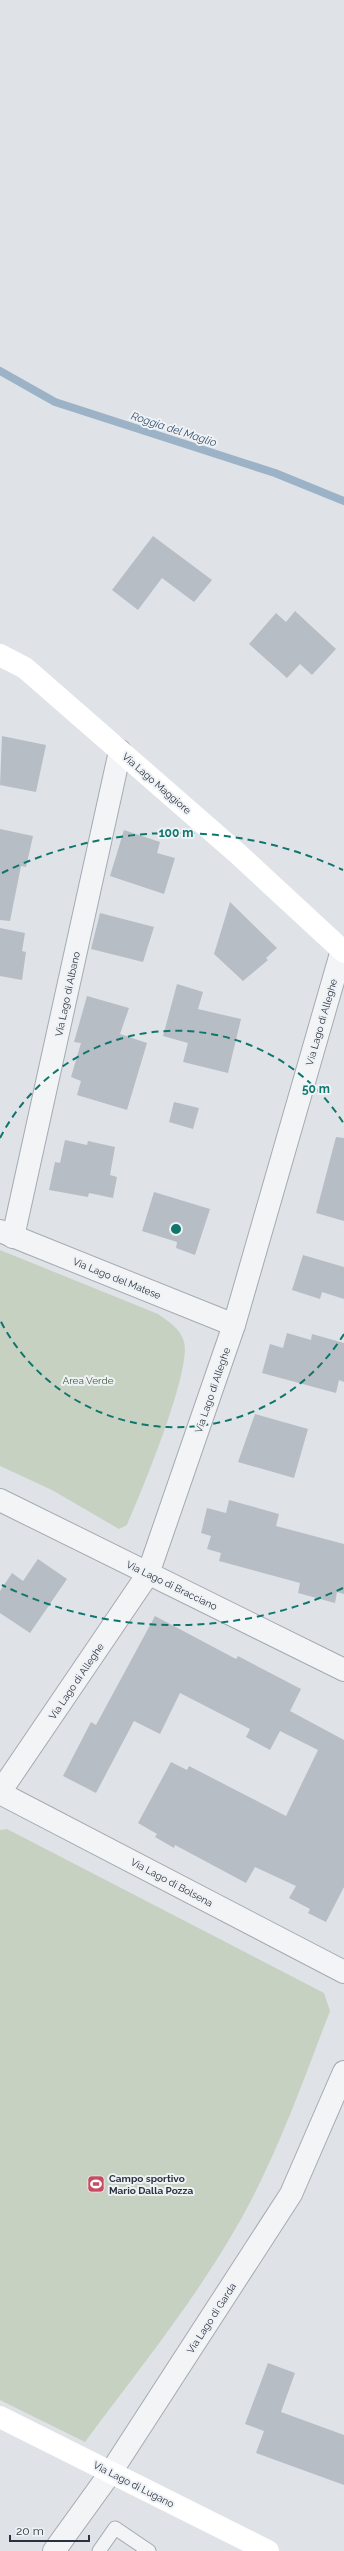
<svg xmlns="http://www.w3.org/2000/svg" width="344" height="2551" viewBox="0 0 344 2551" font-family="Raleway,sans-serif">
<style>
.green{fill:#c6d1c1}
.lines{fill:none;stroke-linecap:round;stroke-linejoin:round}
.stream{stroke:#9cb2c6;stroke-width:8}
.building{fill:#b7bdc4}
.lane-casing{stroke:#a5aab2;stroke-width:15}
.street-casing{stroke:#a5aab2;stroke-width:24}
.lane{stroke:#f2f4f6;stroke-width:13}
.street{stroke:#f2f4f6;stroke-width:22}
.secondary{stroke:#fff;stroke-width:22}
.ring{fill:none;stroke:#0f766e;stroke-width:2;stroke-dasharray:7 5}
.labels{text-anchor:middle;stroke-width:4;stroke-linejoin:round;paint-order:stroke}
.street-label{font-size:10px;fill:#29323e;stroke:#eff2f5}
.park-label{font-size:10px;fill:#3f5937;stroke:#eff2f5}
.poi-label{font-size:10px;font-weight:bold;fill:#29323e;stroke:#eff2f5;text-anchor:start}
.water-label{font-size:11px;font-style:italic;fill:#365270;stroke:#eff2f5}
.centre{fill:#0f766e;stroke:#eff2f5;stroke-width:2}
.ring-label{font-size:12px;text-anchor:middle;font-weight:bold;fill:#0f766e;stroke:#eff2f5;stroke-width:4;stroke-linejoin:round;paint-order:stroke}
</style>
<rect width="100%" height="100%" fill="#dfe3e8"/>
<g class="green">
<path d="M0,1250L158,1314C169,1322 180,1328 184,1342C192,1370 141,1493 127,1525L119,1529L52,1490L0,1466Z"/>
<path d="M7,1829L324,1993L330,2011C303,2081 278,2153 241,2219C197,2298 139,2369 85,2442L0,2400V1830Z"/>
</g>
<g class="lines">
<path class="stream" d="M0,371L55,402L275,473L344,501"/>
</g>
<g class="building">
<path d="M153,536L212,580L194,602L162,578L138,610L112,590Z"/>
<path d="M295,611L336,649L312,675L300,664L287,678L249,644L276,613L286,622Z"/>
<path d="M2,736L46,745L36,792L0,785Z"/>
<path d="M0,829L33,836L26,867L21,866L10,921L0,920Z"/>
<path d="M124,830L160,842L157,853L175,858L164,894L110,876Z"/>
<path d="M230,902L277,948L266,958L268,960L243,981L214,954Z"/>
<path d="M100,913L154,927L143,962L91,949Z"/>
<path d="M0,928L25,933L22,951L26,952L22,980L0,976Z"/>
<path d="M177,984L203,992L198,1009L241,1019L228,1073L183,1062L188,1043L163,1036Z"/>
<path d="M87,996L129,1008L120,1034L147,1043L127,1110L77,1095L81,1081L71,1077L81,1043L74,1042Z"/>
<path d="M174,1102L199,1108L193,1129L169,1122Z"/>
<path d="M336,1137L344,1138V1221L316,1213Z"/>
<path d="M65,1140L87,1145L88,1141L115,1147L110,1175L117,1177L113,1198L89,1193L88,1197L49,1190L55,1162L60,1163Z"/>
<path d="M154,1192L210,1209L195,1255L176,1248L177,1242L142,1231Z"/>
<path d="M303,1255L344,1267V1299L322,1292L320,1299L292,1290Z"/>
<path d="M287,1333L311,1340L312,1334L344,1343V1382L339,1380L336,1393L262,1373L270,1344L283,1348Z"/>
<path d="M255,1414L308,1429L294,1478L238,1462Z"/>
<path d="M229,1500L279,1514L276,1526L344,1544V1594L337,1592L335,1603L298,1593L300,1583L219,1561L221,1553L207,1549L211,1536L201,1533L207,1508L226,1513Z"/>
<path d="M38,1559L67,1579L30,1633L0,1613V1591L12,1573L23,1581Z"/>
<path d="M155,1616L236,1659L238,1656L301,1689L290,1711L344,1740V1887L326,1922L308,1913L310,1909L289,1898L296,1886L255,1867L246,1883L175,1845L174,1848L155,1837L157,1834L138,1823L171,1762L187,1770L189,1766L286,1816L318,1750L280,1731L270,1750L246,1737L250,1729L180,1693L160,1734L134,1721L96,1793L63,1776L91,1722L96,1725Z"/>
<path d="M268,2363L295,2373L281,2412L344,2435V2485L256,2453L264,2431L245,2424Z"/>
</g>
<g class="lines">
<defs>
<path id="lane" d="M99,2551L115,2528L149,2551"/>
<g id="street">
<path d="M0,1231L234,1325"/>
<path d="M13,1237L120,751"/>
<path d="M0,1500L344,1670"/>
<path d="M0,1792L148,1574L234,1325L342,950"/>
<path d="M0,1793L344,1972"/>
<path d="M54,2551L111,2472L291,2194L344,2072"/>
</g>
</defs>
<use href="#lane" class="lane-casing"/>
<use href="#street" class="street-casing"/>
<use href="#lane" class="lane"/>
<use href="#street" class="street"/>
<g class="secondary">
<path d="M0,655L25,668L237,853L344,952"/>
<path d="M0,2417L268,2551"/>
</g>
</g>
<g class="ring">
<path d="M344 1334A198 198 0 0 1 0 1320M0 1138A198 198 0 0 1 344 1124"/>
<path d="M343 1588A396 396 0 0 1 2 1585M2 873A396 396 0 0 1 343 870"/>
</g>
<defs>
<symbol id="stadium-square" viewBox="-11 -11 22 22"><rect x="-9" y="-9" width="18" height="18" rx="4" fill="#c64b63" stroke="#eff2f5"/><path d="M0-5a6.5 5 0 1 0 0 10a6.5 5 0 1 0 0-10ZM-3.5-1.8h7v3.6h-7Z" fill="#fff"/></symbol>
</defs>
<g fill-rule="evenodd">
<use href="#stadium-square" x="86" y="2174" width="20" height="20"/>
</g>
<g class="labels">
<g class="street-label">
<text transform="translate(157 783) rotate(41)" y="4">Via Lago Maggiore</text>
<text transform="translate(67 994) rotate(-78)" y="4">Via Lago di Albano</text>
<text transform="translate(321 1022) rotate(-74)" y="4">Via Lago di Alleghe</text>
<text transform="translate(117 1278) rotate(22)" y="4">Via Lago del Matese</text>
<text transform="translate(212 1390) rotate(-71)" y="4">Via Lago di Alleghe</text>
<text transform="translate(172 1585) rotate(26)" y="4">Via Lago di Bracciano</text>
<text transform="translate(76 1681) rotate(-56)" y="4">Via Lago di Alleghe</text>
<text transform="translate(172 1882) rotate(28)" y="4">Via Lago di Bolsena</text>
<text transform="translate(211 2318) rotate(-57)" y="4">Via Lago di Garda</text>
<text transform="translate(134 2484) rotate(27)" y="4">Via Lago di Lugano</text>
</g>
<g class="park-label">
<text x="88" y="1384">Area Verde</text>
</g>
<g class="poi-label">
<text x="109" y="2182">Campo sportivo<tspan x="109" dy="12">Mario Dalla Pozza</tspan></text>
</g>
<g class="water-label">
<text transform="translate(174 429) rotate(18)" y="4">Roggia del Maglio</text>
</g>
</g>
<circle cx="176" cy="1229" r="6" class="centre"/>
<g class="ring-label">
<text x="176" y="837">100 m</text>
<text x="316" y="1093">50 m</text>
</g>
<path d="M10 2535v6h79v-6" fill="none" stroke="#29323e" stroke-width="2"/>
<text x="16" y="2535" font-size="12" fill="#29323e" stroke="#eff2f5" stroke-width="3" paint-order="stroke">20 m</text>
</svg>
